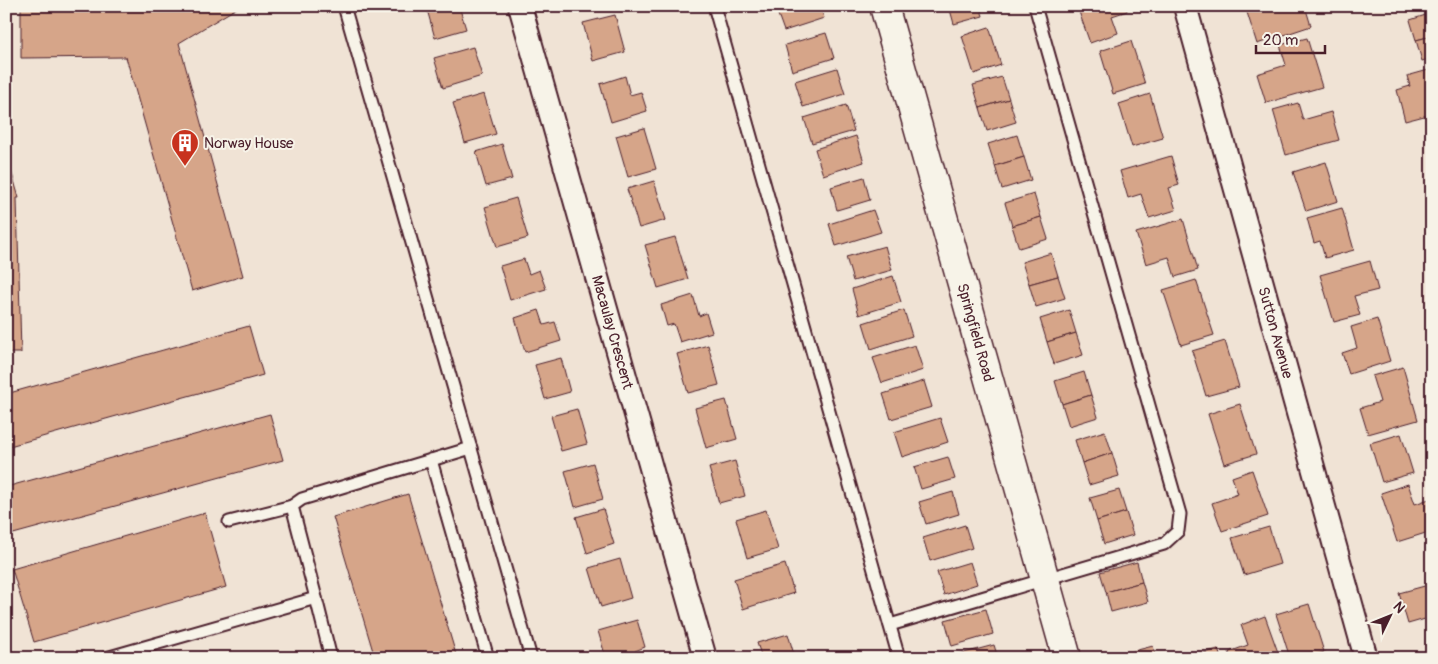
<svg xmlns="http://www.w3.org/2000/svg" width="1438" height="664" viewBox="0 0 1438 664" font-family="Pangolin,sans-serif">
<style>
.building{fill:#d6a589;stroke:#4a1f2b}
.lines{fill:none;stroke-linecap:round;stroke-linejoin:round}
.lane-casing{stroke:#4a1f2b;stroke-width:15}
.street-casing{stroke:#4a1f2b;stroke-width:26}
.secondary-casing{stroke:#4a1f2b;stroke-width:31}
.lane{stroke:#f7f3e8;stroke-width:11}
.street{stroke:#f7f3e8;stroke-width:22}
.secondary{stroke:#f7f3e8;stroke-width:28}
.labels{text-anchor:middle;stroke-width:4;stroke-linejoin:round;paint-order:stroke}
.poi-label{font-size:15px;fill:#4a1f2b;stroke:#f7f3e8;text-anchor:start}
.street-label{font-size:15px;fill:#4a1f2b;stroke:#f7f3e8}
</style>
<rect width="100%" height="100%" fill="#f0e3d5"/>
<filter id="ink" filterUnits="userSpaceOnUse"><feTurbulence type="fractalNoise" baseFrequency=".02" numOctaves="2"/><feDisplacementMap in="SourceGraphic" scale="10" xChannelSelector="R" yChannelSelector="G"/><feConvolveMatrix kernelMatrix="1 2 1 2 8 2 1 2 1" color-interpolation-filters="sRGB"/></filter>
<g filter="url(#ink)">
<g class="building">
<path d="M240,6L179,43L243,276L192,291L126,57L21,58V7Z"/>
<path d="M426,6H459L466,29L435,38Z"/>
<path d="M783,6H820L824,18L784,31L776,9Z"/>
<path d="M949,6H980L983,16L954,24Z"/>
<path d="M1077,6H1126L1127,11L1112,16L1118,33L1090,43Z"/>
<path d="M1245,6H1305L1311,26L1257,44Z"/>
<path d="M1432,13V36L1416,40L1410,20Z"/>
<path d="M615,15L625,52L593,61L583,23Z"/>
<path d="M989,27L1001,65L974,74L962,36Z"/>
<path d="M826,33L834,58L792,71L785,45Z"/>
<path d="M1432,36V58L1422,61L1416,40Z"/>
<path d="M1307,38L1322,87L1266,103L1257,74L1286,65L1280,45Z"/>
<path d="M1131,41L1145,84L1113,94L1100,51Z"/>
<path d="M473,47L482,76L443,88L434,58Z"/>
<path d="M837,68L845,94L803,107L795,81Z"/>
<path d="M1432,69V114L1405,121L1397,90L1410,86L1407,76Z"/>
<path d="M625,76L630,95L641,92L647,111L611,122L600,84Z"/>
<path d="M1002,77L1009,99L980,108L973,85Z"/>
<path d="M484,94L496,134L465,143L453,103Z"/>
<path d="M1150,94L1163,138L1132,147L1119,104Z"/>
<path d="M1009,99L1016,122L987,131L980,108Z"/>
<path d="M1298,103L1303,120L1331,112L1339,140L1286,155L1273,110Z"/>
<path d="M846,105L854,131L812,143L804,118Z"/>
<path d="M644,128L656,169L628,177L616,136Z"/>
<path d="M1017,135L1024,157L995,166L988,144Z"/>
<path d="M856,136L864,162L823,175L815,149Z"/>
<path d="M502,144L512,179L486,186L476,152Z"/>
<path d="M1171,156L1179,185L1169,188L1176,210L1149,218L1141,194L1128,198L1120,171Z"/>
<path d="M1024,157L1031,180L1002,189L995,166Z"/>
<path d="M6,162L9,163L19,198H17L21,353H6Z"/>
<path d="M1326,162L1338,201L1306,211L1293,172Z"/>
<path d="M864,177L870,200L837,210L831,187Z"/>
<path d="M654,181L666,220L639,228L627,189Z"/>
<path d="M1034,194L1041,217L1012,226L1005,203Z"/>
<path d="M516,198L528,238L497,247L485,207Z"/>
<path d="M1342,208L1354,250L1325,258L1320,241L1314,243L1307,218Z"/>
<path d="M873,210L881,232L836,246L829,224Z"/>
<path d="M1041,217L1048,239L1019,248L1012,226Z"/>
<path d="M1183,219L1198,270L1175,277L1169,257L1146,264L1136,233Z"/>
<path d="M675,237L688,279L658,288L645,245Z"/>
<path d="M885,246L892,270L853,281L846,257Z"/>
<path d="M1051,253L1058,276L1029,284L1022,262Z"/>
<path d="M524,259L529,274L539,270L546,289L510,300L500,266Z"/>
<path d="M1370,261L1378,290L1354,296L1360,315L1334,322L1320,275Z"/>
<path d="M893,276L901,302L859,315L852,289Z"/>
<path d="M1058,276L1065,298L1036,307L1029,284Z"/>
<path d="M1196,280L1214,335L1181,345L1163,290Z"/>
<path d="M693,295L699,316L706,313L712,332L680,342L674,324L667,326L661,305Z"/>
<path d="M539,310L544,325L555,322L561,341L525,352L515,318Z"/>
<path d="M904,310L912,336L871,349L863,323Z"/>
<path d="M1069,310L1076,333L1047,342L1040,319Z"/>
<path d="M1377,319L1390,361L1349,374L1342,353L1357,348L1351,327Z"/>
<path d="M249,326L263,375L6,447V394Z"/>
<path d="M1076,333L1083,355L1054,364L1047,342Z"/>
<path d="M1225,341L1239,387L1206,396L1192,351Z"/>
<path d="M708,345L719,385L688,393L677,354Z"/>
<path d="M915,345L923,370L882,383L873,358Z"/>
<path d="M561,358L570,392L545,399L535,365Z"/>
<path d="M1403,367L1418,420L1368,434L1360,408L1380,402L1372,376Z"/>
<path d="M1084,372L1091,395L1062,404L1055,381Z"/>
<path d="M924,381L932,407L891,419L883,394Z"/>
<path d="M1091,395L1098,417L1069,426L1062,404Z"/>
<path d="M726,400L737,439L706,448L695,408Z"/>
<path d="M1240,404L1256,454L1224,464L1208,414Z"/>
<path d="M577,409L587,444L561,451L551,416Z"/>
<path d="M270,414L283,460L6,536V487Z"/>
<path d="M940,418L948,442L902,457L894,432Z"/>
<path d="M1105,431L1112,453L1082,463L1075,440Z"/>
<path d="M1401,434L1413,473L1382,482L1370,443Z"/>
<path d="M1112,453L1119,476L1089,485L1082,463Z"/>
<path d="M948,457L955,479L921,489L914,467Z"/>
<path d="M735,461L745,496L719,503L709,468Z"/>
<path d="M593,463L603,499L575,507L565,471Z"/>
<path d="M1252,470L1268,516L1222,531L1212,503L1238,494L1232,477Z"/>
<path d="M1408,484L1415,504L1432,498V531L1397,542L1381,493Z"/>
<path d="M1119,490L1126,512L1097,521L1090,498Z"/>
<path d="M953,492L959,514L926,524L919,502Z"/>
<path d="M408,494L457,658H375L333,517Z"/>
<path d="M603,509L614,544L587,553L576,517Z"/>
<path d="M766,510L778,549L747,558L736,519Z"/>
<path d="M1126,512L1133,535L1104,544L1097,521Z"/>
<path d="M205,513L226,587L34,642L12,569Z"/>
<path d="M965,525L972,548L930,561L923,538Z"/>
<path d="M1269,527L1280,564L1244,575L1232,538Z"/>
<path d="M620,559L631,598L601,607L589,568Z"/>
<path d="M970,562L977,584L944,595L937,572Z"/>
<path d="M1137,562L1142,582L1106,592L1100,572Z"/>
<path d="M785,564L794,593L743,609L734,579Z"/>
<path d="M1142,582L1148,602L1111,612L1106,592Z"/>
<path d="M1432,584V617L1408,624L1399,593Z"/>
<path d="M1309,604L1324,652L1305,658H1290L1276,614Z"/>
<path d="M986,609L993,634L952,646L945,620Z"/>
<path d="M1265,616L1280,658H1231L1229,652L1248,645L1241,625Z"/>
<path d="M637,620L645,647L635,651L637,656L633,658H606L598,631Z"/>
<path d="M788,634L795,658H762L757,643Z"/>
<path d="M994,645L998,658H954L953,656Z"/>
<path d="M1153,646L1156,658H1123L1122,654Z"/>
<path d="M1218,649L1221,658H1198L1197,655Z"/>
</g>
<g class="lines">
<defs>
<g id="lane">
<path d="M344,6L531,658"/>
<path d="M714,6L899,658"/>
<path d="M431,460L488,658"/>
<path d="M229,522L292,506"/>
<path d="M316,598L331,658"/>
<path d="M890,625L1164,544L1178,531L1180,514L1035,6"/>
<path d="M106,658L316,598L292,506L302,499L471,448"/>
</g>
<g id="street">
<path id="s1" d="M520,6L705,658"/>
<path id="s2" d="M1185,6L1366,658"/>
</g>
<g id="secondary">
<path id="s3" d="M884,6L1067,658"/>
</g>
</defs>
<use href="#lane" class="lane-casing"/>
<use href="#street" class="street-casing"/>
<use href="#secondary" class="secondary-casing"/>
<use href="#lane" class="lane"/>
<use href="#street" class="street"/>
<use href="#secondary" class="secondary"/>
</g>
</g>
<defs>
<symbol id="building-pin" viewBox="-11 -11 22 30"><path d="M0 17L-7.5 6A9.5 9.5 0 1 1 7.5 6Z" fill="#c8321e" stroke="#f7f3e8"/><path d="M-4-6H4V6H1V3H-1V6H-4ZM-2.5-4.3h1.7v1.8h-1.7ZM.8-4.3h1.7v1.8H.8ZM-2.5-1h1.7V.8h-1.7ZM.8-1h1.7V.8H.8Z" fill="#fff"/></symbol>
</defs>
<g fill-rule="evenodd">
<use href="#building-pin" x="169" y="127" width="32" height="43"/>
</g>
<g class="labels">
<g class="poi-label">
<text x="204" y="148">Norway House</text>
</g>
<g class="street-label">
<text dy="5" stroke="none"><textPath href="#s1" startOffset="339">Macaulay Crescent</textPath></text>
<text dy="5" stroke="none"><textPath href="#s3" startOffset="339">Springfield Road</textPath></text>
<text dy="5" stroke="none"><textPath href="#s2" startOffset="339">Sutton Avenue</textPath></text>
</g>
</g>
<rect width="1438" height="664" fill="none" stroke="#f7f3e8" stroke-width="25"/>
<rect x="12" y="12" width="1413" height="639" fill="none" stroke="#4a1f2b" stroke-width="2" filter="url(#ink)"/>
<g transform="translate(1390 616) rotate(47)" stroke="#f7f3e8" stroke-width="4" paint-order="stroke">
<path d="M0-4L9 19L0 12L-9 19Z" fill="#4a1f2b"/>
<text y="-8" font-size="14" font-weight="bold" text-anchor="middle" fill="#4a1f2b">N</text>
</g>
<path d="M1256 45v8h69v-8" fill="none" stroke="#4a1f2b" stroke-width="2.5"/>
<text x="1263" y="45" font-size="15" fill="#4a1f2b" stroke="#f7f3e8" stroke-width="4" paint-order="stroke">20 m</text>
</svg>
